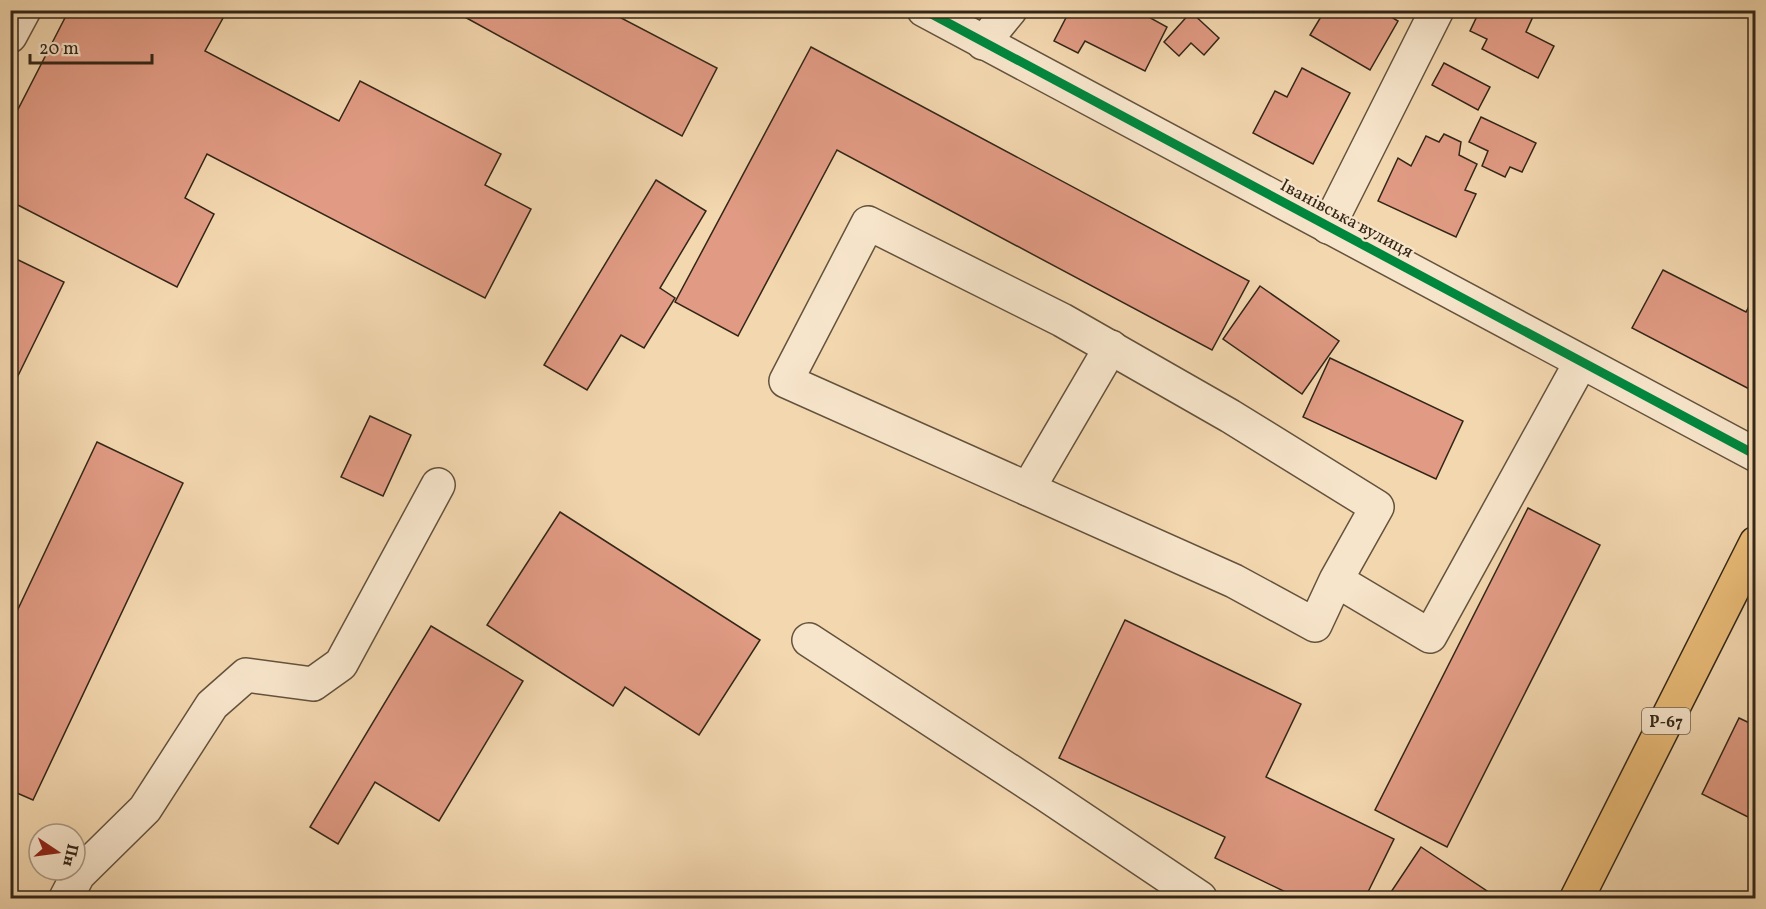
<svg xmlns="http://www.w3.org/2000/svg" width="1766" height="909" viewBox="0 0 1766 909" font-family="Vollkorn,serif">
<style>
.building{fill:#e19b84;stroke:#332617;stroke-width:1.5}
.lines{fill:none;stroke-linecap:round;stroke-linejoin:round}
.minor-casing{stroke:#63523d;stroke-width:36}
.major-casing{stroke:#332617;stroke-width:36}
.minor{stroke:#f7e5cb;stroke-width:33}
.major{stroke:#eabc78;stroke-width:33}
.cycleway-casing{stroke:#f7e5cb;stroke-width:13}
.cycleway{stroke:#00873e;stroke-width:9}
.labels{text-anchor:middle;stroke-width:4.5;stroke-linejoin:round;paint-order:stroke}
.shield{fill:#f7e5cb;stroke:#6e5f4d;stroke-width:1.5}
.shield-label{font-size:16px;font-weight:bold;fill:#332617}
.street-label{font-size:18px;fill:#332617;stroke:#f7e5cb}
</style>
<rect width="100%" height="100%" fill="#f3d7af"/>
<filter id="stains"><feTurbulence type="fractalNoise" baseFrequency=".00333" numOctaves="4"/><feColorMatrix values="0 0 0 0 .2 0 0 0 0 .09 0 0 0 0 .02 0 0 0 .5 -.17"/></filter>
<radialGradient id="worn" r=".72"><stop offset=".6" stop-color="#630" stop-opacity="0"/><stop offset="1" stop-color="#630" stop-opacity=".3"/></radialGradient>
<g class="building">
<path d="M69,10H209L223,18L205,51L339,121L360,81L501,154L485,185L531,209L485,298L207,154L185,198L214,214L177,287L10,201V125Z"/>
<path d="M452,10H606L717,68L682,136Z"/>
<path d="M1070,10H1136L1167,27L1145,71L1085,41L1078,53L1054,41Z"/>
<path d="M1325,10H1380L1398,21L1370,70L1310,35Z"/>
<path d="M1480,10H1536L1526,32L1554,46L1538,78L1482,49L1487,39L1470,31Z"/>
<path d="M1191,12L1219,38L1204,55L1191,43L1179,56L1164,42Z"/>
<path d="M811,47L1249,281L1212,350L837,150L738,336L675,302Z"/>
<path d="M1444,63L1490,87L1478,110L1432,85Z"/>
<path d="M1302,68L1350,93L1313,164L1253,133L1275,91L1287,97Z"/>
<path d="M1481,117L1536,143L1522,172L1510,167L1505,177L1482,166L1488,151L1469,142Z"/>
<path d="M1444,134L1461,142L1459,155L1477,164L1465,190L1476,194L1456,237L1378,201L1398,158L1411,166L1426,136L1439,142Z"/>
<path d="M656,180L706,211L660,288L675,298L644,348L621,335L587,390L544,365Z"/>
<path d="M10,256L64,282L10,392Z"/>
<path d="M1663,270L1746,312L1756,293L1755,392L1632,328Z"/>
<path d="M1260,286L1339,341L1302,394L1223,339Z"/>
<path d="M1330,358L1463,421L1436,479L1303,417Z"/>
<path d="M370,416L411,435L383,496L341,477Z"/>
<path d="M97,442L183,483L33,800L10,790V626Z"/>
<path d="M1528,508L1600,545L1447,847L1375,810Z"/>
<path d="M560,512L760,640L699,735L625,687L613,706L487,625Z"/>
<path d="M1125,620L1301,704L1266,777L1394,839L1365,898H1298L1215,858L1225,837L1059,758Z"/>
<path d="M431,626L523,681L439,821L375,782L338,844L310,827Z"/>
<path d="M1739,718L1756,726V821L1702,794Z"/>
<path d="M1421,847L1490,893L1486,898H1387Z"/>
</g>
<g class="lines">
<defs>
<g id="minor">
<path d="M924,10L1756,455"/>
<path d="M10,36L24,10"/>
<path d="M983,43L1010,10"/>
<path d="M1328,227L1437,10"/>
<path d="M1028,489L1111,347"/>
<path d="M1336,580L1315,625L1234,581L786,381L868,223L1062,320L1230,416L1377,507L1336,580L1430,636L1581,362"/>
<path d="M809,640L1045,794L1200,898"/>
<path d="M66,898L78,875L145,809L212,705L246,675L313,684L341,664L438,485"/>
</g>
<path id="major" d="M1577,898L1756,543"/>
</defs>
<use href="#minor" class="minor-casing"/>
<use href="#major" class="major-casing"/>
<use href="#minor" class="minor"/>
<use href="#major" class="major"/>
<defs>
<path id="cycleway" d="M924,10L1756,455"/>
</defs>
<use href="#cycleway" class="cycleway-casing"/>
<use href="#cycleway" class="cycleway"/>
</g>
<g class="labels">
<rect class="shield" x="1642" y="708" width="48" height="26" rx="4.5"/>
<g class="shield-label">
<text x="1666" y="727">Р-67</text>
</g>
<g class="street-label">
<text transform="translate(1347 218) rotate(28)" y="6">Іванівська вулиця</text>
</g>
</g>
<rect width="1766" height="909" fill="none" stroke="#f3d7af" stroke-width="36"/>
<rect x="12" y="12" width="1742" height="885" fill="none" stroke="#332617" stroke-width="3"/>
<rect x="18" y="18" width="1730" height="873" fill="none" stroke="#332617" stroke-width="1.5"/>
<g transform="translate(57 852) rotate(103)"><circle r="28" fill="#f7e5cb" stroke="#a99983" stroke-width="1.5"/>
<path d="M0-4.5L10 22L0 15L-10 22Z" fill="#8f2418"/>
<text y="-9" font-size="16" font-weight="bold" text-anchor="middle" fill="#332617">Пн</text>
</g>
<path d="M30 54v9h122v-9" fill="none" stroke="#332617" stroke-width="3"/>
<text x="39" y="54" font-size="18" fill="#332617" stroke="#f7e5cb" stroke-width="4.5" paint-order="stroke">20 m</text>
<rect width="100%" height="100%" filter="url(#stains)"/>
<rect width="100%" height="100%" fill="url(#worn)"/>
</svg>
